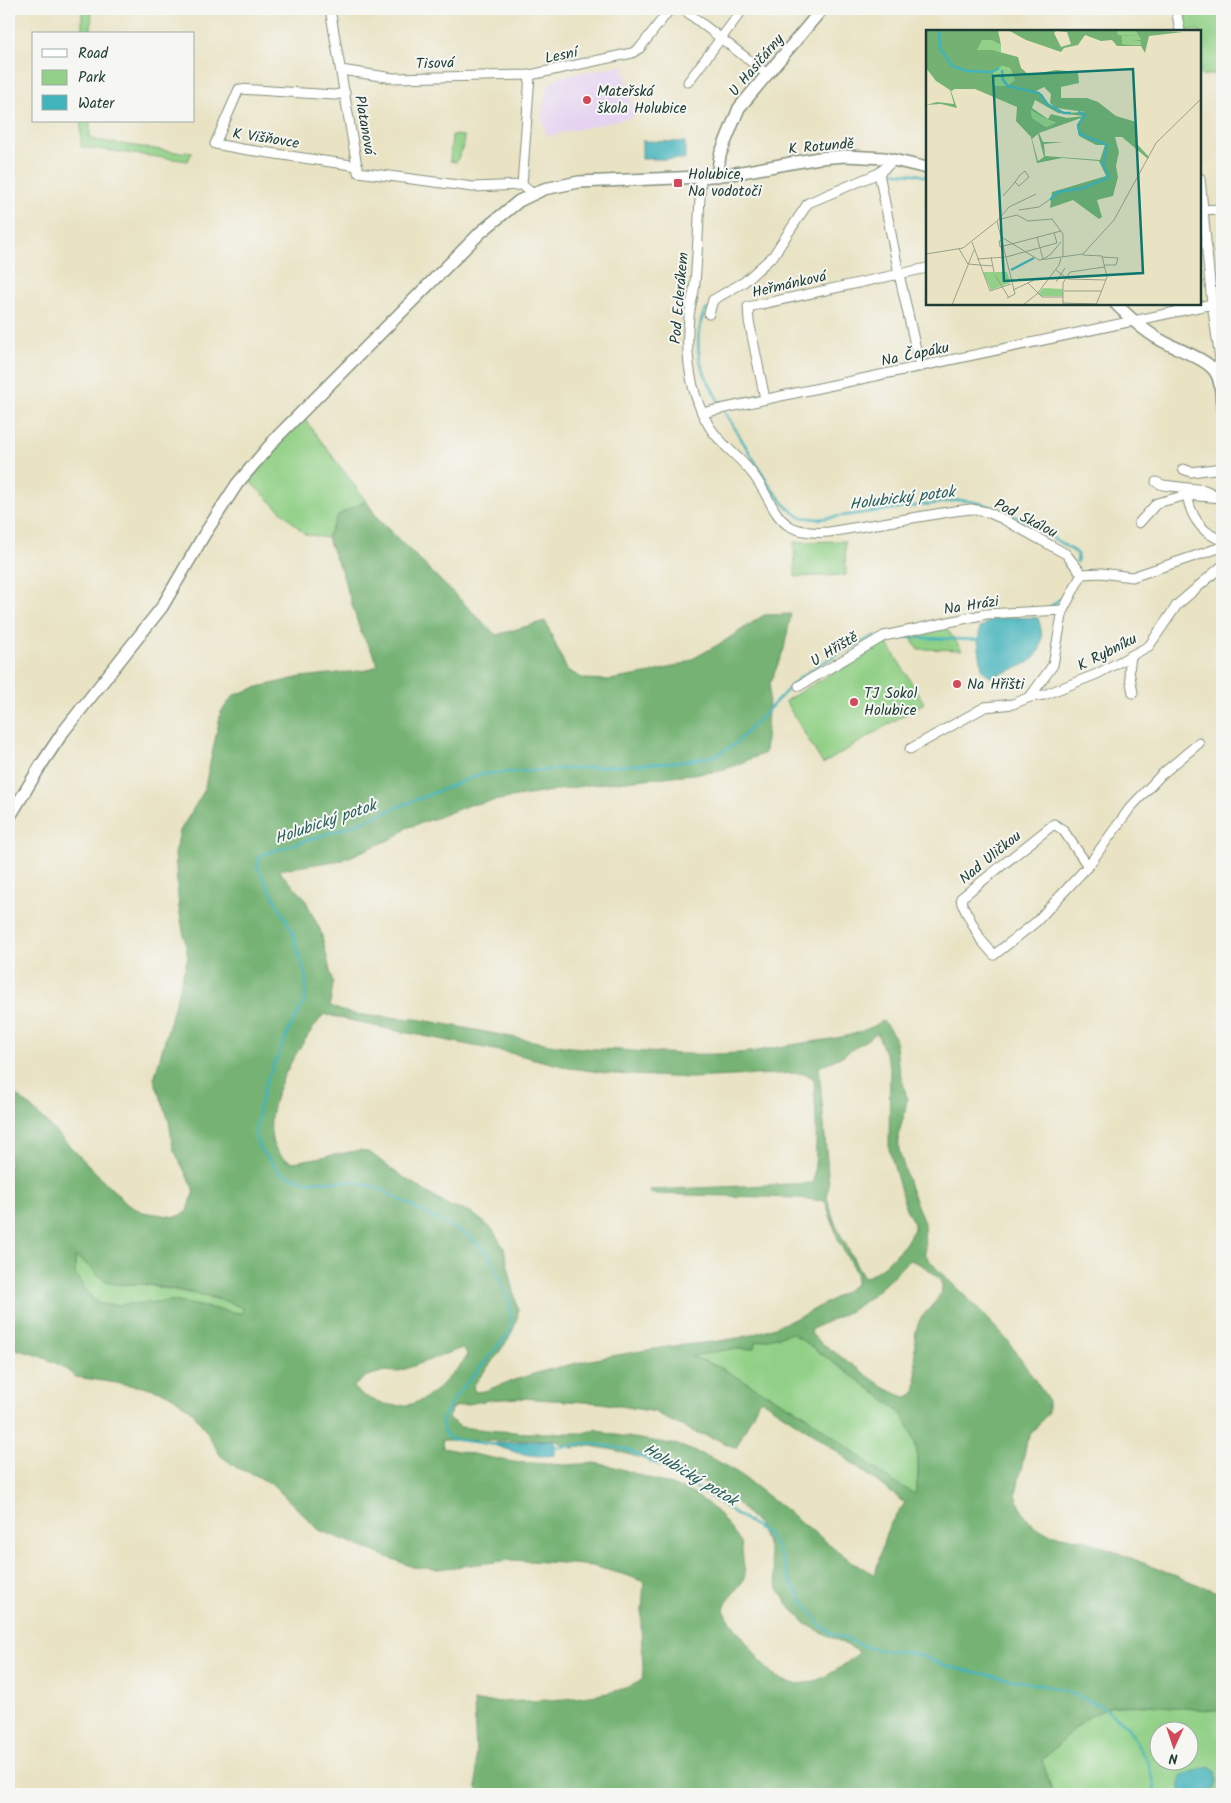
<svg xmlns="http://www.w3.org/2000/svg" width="1231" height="1803" viewBox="0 0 1231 1803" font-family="Kalam,sans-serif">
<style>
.built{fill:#e5d3f1}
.green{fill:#91d086;stroke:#58865d;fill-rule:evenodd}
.forest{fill:#74b273;stroke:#4a7854;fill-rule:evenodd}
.water{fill:#44b4bc;stroke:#327878}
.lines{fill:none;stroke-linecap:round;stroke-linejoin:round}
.stream{stroke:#44b4bc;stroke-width:2.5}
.street-casing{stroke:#84907c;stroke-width:11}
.secondary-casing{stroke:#84907c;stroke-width:14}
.street{stroke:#fff;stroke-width:9}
.secondary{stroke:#fff;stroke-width:11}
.poi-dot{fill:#d1495b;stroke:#f6f6f2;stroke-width:2}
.labels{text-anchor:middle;stroke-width:4;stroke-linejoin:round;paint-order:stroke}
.street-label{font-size:15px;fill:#1f3d34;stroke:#f6f6f2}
.poi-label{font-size:15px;fill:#1f3d34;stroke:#f6f6f2;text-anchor:start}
.water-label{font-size:16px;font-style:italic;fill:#2a615d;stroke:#f6f6f2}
.inset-river{fill:none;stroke:#44b4bc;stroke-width:2.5}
.inset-road{fill:none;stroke:#98a18a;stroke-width:1}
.view{fill:#0f766e;fill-opacity:0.15;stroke:#0f766e;stroke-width:2.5}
.inset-edge{fill:none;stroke:#1f3d34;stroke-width:2.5}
</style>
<rect width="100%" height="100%" fill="#f6f6f2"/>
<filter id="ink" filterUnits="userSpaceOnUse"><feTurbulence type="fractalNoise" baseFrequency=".02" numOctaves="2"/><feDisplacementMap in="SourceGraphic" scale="10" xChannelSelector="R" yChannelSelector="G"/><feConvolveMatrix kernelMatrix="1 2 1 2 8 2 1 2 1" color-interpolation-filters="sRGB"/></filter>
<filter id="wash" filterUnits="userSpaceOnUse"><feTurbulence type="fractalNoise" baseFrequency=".0096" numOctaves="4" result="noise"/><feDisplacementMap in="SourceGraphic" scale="20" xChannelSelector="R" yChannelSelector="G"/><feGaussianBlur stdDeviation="1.12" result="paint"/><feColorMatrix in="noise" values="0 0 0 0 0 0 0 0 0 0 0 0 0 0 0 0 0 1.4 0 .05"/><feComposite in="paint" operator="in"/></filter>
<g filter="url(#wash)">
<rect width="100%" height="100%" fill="#e9e3c4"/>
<path class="built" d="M623,65L634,117L547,136L541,115L548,85L558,77Z"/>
<g class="green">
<path d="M82,9H92L91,34H82Z"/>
<path d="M1179,9H1222V73L1200,76V31H1183Z"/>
<path d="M81,121H90V136L95,140L174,152H192L188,161L81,147Z"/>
<path d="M452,135L464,136L463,148L456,162L450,161Z"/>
<path d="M303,417L366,501L339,515L327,538L305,534L246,478Z"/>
<path d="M845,541L846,575L795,577L794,542Z"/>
<path d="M944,625L962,650L918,649L908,634Z"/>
<path d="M886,641L924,703L823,764L785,701Z"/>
<path d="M75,1256L117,1284H141L198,1295L237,1304L243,1309V1311L241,1313L232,1312L173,1301L116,1305L100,1304L93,1300L75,1274Z"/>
<path d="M792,1333C820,1353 849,1373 877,1394C886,1401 899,1409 905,1420C919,1443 921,1469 915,1495L890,1480L805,1415L719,1367L690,1356L731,1349C740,1349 746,1350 754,1348L756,1342Z"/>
<path d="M1149,1705L1222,1711V1794H1201L1214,1789L1179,1785L1182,1794H1053L1042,1760L1085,1719L1111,1706ZM1158,1730H1188V1760H1158Z"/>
</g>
<path class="forest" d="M366,501L379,520L496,635L545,621L567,670L584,679L610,680L651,673L685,663L723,642L764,615L791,614L784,649L770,684L765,753L721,771L588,785L469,805L436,818L406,828L396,837L342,860L278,870L304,897L321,932L333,983L330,1005C349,1019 397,1016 422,1020C463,1027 503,1036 544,1043C569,1048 595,1049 620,1050C658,1053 698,1056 737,1053C757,1052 777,1047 797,1044C830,1039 854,1038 883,1021L895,1037L898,1064L907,1098L905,1112L898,1136L899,1150L910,1188L924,1223L925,1255L937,1269L974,1305L1008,1341L1048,1399V1413L1032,1432L1027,1441L1016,1494L1022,1511L1033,1525L1049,1534L1085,1540L1222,1594V1711L1149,1705L1111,1706L1085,1719L1042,1760L1053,1794H915L894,1790L849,1794H480L477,1788L474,1702C517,1701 607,1703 642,1680L643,1669L641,1624L644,1582L626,1575L592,1566L562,1563L512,1560L437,1569L413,1567L319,1530L273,1485L255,1475L237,1468L220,1455L206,1431L192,1411L169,1394L150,1388L76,1377L60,1365L37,1355L9,1347V1088L37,1113L128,1205L143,1212L176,1217L188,1211L194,1190L173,1148L169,1121L154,1079L188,957L179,909L175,854L180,831L204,791L221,712L234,695L258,687L301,677L368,670L378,665L374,655L361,633L342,573L327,538L338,515ZM324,1014L378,1027L515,1054L570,1068L614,1074L690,1078L798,1073L808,1075L814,1079C816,1114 818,1149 813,1183L649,1190V1192L653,1194L798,1198L823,1201L826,1203L839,1242L856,1273V1284C824,1306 789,1324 751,1335C724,1342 696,1343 668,1347C606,1356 543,1367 485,1391L475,1392L473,1387L476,1382C491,1362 518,1334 518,1310L504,1248L492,1229L471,1212L450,1206L437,1199L391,1169L372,1154L361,1150L294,1162C282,1159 275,1152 272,1139C263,1099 300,1044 324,1014ZM877,1033L890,1066L889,1149L906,1209L914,1224V1229L905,1244L885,1265L869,1276L863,1277L836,1226L827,1198L829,1185L819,1067L842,1056ZM75,1257C88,1262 96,1276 108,1282C119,1287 131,1283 142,1284C164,1287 227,1297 243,1309V1311L241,1313L232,1312L173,1301L116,1305L100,1304L93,1300L75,1274ZM909,1260C919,1262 940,1275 942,1285C943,1300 923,1311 918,1324C910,1346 920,1371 915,1393L907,1397L899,1395L885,1388L816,1339L811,1333V1330C823,1322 837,1319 850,1311C872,1298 891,1278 909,1260ZM792,1333C820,1353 849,1373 877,1394C886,1401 899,1409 905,1420C919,1442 921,1469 915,1494L890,1480L805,1415L719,1367L691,1356L731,1349C740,1349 746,1350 755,1348L756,1342ZM462,1348L466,1351L467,1357C442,1386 418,1418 376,1401C369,1398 358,1394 353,1387L365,1377L384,1371L397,1372ZM519,1398L601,1403L656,1412L664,1418L695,1432L716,1439L736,1448L760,1399L815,1435L905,1503L892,1521L886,1533L875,1575L851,1561L738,1473L714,1459L678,1445L609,1434L596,1429L584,1433H528L487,1430L461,1427L449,1419L451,1409L455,1407L488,1400ZM556,1439L559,1443L573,1448L590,1446L614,1450L644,1459L697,1478L736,1502L758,1525L767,1544L778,1588L787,1603L806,1624L860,1652C839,1669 809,1694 780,1679C768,1672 759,1660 751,1648C741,1636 732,1625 724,1610L727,1601L743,1581L745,1575L741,1543L720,1515L707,1503L695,1495L683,1489L615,1467L595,1463L567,1465L513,1462L443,1448L442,1440L496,1441Z"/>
<g class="water">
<path d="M642,141L685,142V159H642Z"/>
<path d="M1006,617L1038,618C1052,661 1025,665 991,677L982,670L978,641L980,628L989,621Z"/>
<path d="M555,1440V1455C533,1458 515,1453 494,1445L496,1443Z"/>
<path d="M1209,1766L1216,1771L1217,1780L1215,1789L1201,1794H1182L1179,1785L1181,1776Z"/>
</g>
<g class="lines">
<g class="stream">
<path d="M884,172L916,174L927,177"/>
<path d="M707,309C702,315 701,320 700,327C693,361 707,378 721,406"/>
<path d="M724,411L772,489L788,508L800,517L819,519L961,500C1004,504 1042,531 1078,554L1077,562"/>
<path d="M1050,607L1065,595L1071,586"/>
<path d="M896,637L980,640"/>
<path d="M497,1445L450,1439L444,1433L442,1421L452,1401L510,1332L512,1322L510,1303L489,1254L467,1235L376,1187L354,1182L303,1181L280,1172L259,1148L255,1134L259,1108L266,1082L290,1028L305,1001L306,977L292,931L258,868V860L264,854L348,827L481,774L680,762L715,756L735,744L800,677L832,657L874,636H878"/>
<path d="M552,1448L588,1443L625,1449L661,1466L686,1481L767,1534L777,1548L790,1581L802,1600L820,1625L831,1633L869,1648L917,1654L949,1667L1060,1689L1100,1705L1127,1726L1148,1763L1154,1782L1155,1794"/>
</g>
</g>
</g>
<g filter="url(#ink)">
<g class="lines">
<defs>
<g id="street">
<path d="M330,9L358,172L473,187L522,185"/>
<path d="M683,9L767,74"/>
<path d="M1176,9L1180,31"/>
<path d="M341,70L393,78L530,75L632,53L640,48L670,9"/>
<path d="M530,75L522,185L533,194"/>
<path d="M688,82L743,9"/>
<path d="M345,93L334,95L239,89L215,144L242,149L358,166"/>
<path d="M879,173L899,274L920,367"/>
<path d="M701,177C699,213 698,248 695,283C694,295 690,305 689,317C685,355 690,393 709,426C721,446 742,458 755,477C779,512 776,536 829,532L954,511L971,509L987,512L1003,519L1066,554L1082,574"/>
<path d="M1200,178L1212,304L1220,359L1216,372"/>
<path d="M1200,210L1222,209"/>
<path d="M709,314L713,300L744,282L773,256L808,203L879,173L894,160"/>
<path d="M765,399L749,321L748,307L927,268"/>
<path d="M702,413L1222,302"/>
<path d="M1183,469L1191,472L1222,468"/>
<path d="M1156,482L1163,485L1205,490L1215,495"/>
<path d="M1187,495C1191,517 1201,533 1222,540"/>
<path d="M1139,523L1157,503L1187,495L1222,498"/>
<path d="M1082,574L1101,573L1132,577L1222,547"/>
<path d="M1131,656L1129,671L1133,693"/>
<path d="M799,686L884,636L986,614L1063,610"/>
<path d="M1030,697L1053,665L1063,610L1082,574"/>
<path d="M910,749L985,707L1013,704L1030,697L1044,695L1097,674L1149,646L1177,605L1222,566"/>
<path d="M1088,866L1063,830L1054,824L961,898L962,904L981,940L994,955L1036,922L1088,866L1130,808L1161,775L1199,743"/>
</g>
<g id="secondary">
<path d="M717,176L720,155L739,108L822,9"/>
<path d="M1116,304C1128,316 1142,329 1157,338C1172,348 1208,358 1216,373C1222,383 1221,396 1222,407"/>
<path d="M9,818L41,765L63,732L162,607L204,535L237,484L277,437L481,232L519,201L544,189L579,182L701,177L731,174L819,158L845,156L885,158L927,168"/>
</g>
</defs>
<use href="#street" class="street-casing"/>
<use href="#secondary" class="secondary-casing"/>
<use href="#street" class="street"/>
<use href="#secondary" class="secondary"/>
</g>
</g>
<g class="poi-dot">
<circle cx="587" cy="100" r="5"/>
<rect x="673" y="178" width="10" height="10" rx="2.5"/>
<circle cx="957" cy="684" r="5"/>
<circle cx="854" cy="702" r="5"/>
</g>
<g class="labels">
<g class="street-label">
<text transform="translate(561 55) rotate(-12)" y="5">Lesní</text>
<text transform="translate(435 63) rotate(-2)" y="5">Tisová</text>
<text transform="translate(756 65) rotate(-50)" y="5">U Hasičárny</text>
<text transform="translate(365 125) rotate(80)" y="5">Platanová</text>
<text transform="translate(266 138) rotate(9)" y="5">K Višňovce</text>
<text transform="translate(821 146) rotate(-5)" y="5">K Rotundě</text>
<text transform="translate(789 284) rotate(-13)" y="5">Heřmánková</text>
<text transform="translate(679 298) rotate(-85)" y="5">Pod Eclerákem</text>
<text transform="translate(915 354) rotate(-12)" y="5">Na Čapáku</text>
<text transform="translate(1026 518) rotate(27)" y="5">Pod Skálou</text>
<text transform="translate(971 605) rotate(-9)" y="5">Na Hrázi</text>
<text transform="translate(834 649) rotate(-31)" y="5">U Hřiště</text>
<text transform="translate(1107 652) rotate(-27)" y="5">K Rybníku</text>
<text transform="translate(990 857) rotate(-39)" y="5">Nad Uličkou</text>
</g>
<g class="poi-label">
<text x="597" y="96">Mateřská<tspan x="597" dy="17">škola Holubice</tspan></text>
<text x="688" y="179">Holubice,<tspan x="688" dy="17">Na vodotoči</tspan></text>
<text x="967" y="689">Na Hřišti</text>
<text x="864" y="698">TJ Sokol<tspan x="864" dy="17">Holubice</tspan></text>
</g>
<g class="water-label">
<text transform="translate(902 497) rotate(-7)" y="6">Holubický potok</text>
<text transform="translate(325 821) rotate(-19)" y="6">Holubický potok</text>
<text transform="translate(691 1474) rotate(31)" y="6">Holubický potok</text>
</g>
</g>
<g transform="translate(926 30)">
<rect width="275" height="275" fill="#e9e3c4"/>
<path d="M191,0H209L215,10H198L214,11L215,15L196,14L195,7L200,5H192ZM55,10H67L75,15V22L51,20ZM76,36L84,38L89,50L81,56H68L67,41ZM105,79L118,88L131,94L120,97L106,88ZM57,242H81L84,253L65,260ZM117,258L137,259V266H115L112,264Z" fill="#91d086"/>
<path d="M0,0H72L75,15L66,10H56L51,20H66L92,27L95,38L103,45L130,40L152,42L153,53L135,57V68H161L172,72L190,86L210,92L211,114L223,127L222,129L196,107H189L193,122L190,136L192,147L187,166L171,170L176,187L173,189L147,170L124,178L126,162L180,146L173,131L136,128L111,133L105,107L90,91L91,77L49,59H29L25,61L31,78L15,74L0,75L11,72L28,74L24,60L10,51L0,38ZM76,36L84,38L89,50L81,56H68L67,41ZM118,57L125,64L124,73L130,78L159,82L139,83L125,77L116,64L110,61ZM109,70L132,83L158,86L141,88L125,84L122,89L106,78ZM105,80L118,88L130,93L120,97L106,88ZM155,88L151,97L153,106L170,115H179L174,130L119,126L118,114L137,112H117L113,103ZM112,104L118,127L112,131L106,109ZM82,0H191L192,5L211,6H196V14L211,15H215L214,11L198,10H215L209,0L257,2L223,6L219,23L215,16H191L186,10L175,11L159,5L152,15L138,18L135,22L100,10ZM130,1L141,2L145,14L135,17L128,3Z" fill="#74b273" fill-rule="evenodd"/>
<path class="inset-river" d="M13,0L14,18L26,36L41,41L66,42L73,38M76,40L77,50L82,56L113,63L121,74L138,83H145M124,170L132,162L158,158L183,147L177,134L181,115L154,104L152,95L159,85L152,82M85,240L108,228"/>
<path class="inset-road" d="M77,166L84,158L89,152L94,145L99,141L103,147L93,156L89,152M93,180L113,177L123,170M91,185L102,191L126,189L137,204V227M75,189L91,185M71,191L83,177L110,164M111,207L117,229M77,208L113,230L157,224L188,190L230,113L275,69M77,210L73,211L74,217L135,201M46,212L64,261L85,254M33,219L42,234M0,224L37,218L71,191L89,264L81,268M157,225L176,226L181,247L170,275M65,227L68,242M176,227L192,228L190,235H178M51,229L80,227L131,213L128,203M115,230L124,225L135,212M42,234L67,236M130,240L142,249L180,250M69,245L83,268M130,252L139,238M102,253L116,267H137M87,260L108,250M138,261H175M137,273L170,274M26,275L48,220M97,275L111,264L133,235L135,228M137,275V253L144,242L178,237"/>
<path class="view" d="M207,39L217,243L78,251L67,46Z"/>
<rect width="275" height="275" class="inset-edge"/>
</g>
<rect width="1231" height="1803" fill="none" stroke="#f6f6f2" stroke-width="30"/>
<rect x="32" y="32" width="162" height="90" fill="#f6f6f2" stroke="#a0aca6"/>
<rect x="42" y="49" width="25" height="8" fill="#ffffff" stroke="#a0aca6"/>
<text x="78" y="58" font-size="15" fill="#1f3d34">Road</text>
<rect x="42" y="70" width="25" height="15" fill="#91d086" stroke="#a0aca6"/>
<text x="78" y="82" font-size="15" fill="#1f3d34">Park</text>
<rect x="42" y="95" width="25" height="15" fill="#44b4bc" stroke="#a0aca6"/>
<text x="78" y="108" font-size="15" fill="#1f3d34">Water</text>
<g transform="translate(1174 1746) rotate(183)"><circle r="24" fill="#f6f6f2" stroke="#a0aca6"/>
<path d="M0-4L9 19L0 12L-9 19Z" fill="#d1495b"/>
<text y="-8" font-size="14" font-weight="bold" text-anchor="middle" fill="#1f3d34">N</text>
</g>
</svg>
